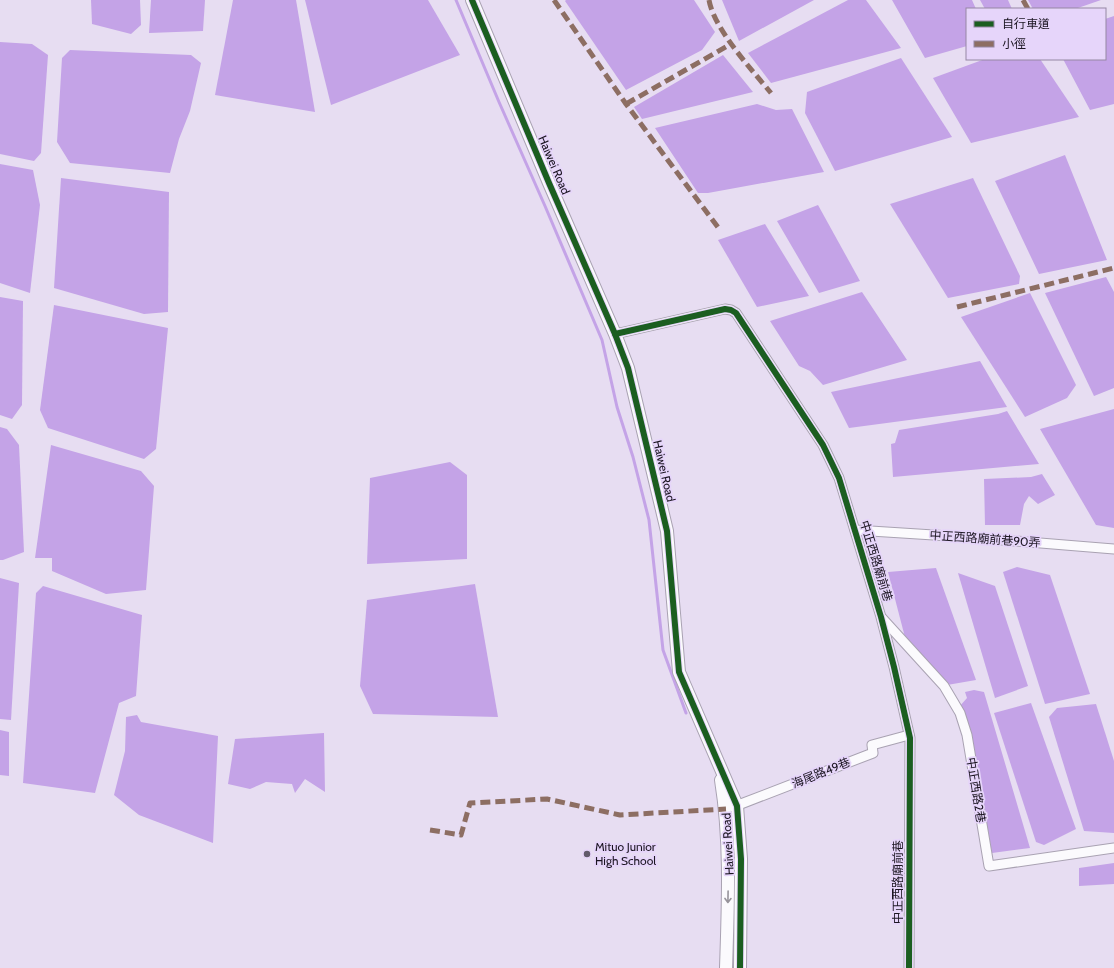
<svg xmlns="http://www.w3.org/2000/svg" width="1114" height="968" viewBox="0 0 1114 968" font-family="Cabin,'Noto Sans TC',sans-serif">
<style>
.water{fill:#c4a3e7}
.lines{fill:none;stroke-linecap:round;stroke-linejoin:round}
.stream{stroke:#c4a3e7;stroke-width:3}
.minor-casing{stroke:#a9a2b2;stroke-width:11}
.tertiary-casing{stroke:#a9a2b2;stroke-width:14}
.minor{stroke:#fbfafd;stroke-width:9}
.tertiary{stroke:#fbfafd;stroke-width:12}
.quiet{stroke:#8d6e63;stroke-width:5;stroke-dasharray:10 5;stroke-linecap:butt}
.cycleway-casing{stroke:#e6d5fa;stroke-width:8}
.cycleway{stroke:#1b5e20;stroke-width:6}
.oneway{stroke:#96939a}
.poi-dot{fill:#625b6a;stroke:#e6d5fa;stroke-width:1.5}
.labels{text-anchor:middle;stroke-width:3.5;stroke-linejoin:round;paint-order:stroke}
.street-label{font-size:12px;fill:#1b1521;stroke:#e6d5fa}
.poi-label{font-size:12px;fill:#1b1521;stroke:#e6d5fa;text-anchor:start}
</style>
<rect width="100%" height="100%" fill="#e7ddf2"/>
<g class="water">
<path d="M91,0H140L141,25L131,34L92,24Z"/>
<path d="M151,0H205L203,31L149,33Z"/>
<path d="M233,0H296L315,112L215,95Z"/>
<path d="M305,0H428L460,55L331,105Z"/>
<path d="M566,0H694L715,32L702,50L626,90L565,1Z"/>
<path d="M722,0H814L739,41Z"/>
<path d="M848,0H866L901,48L771,83L748,53Z"/>
<path d="M892,0H972L976,9H967V46L925,58Z"/>
<path d="M980,0H1008L1012,9H985Z"/>
<path d="M1028,0H1101L1075,9H1033Z"/>
<path d="M1114,16V104L1090,110L1063,59H1105V19Z"/>
<path d="M0,42L32,44L48,55L41,153L34,161L0,154Z"/>
<path d="M70,50L191,55L201,63L190,111L179,139L170,173L70,163L57,142L62,58Z"/>
<path d="M723,55L753,92L642,119L634,107Z"/>
<path d="M901,58L952,137L835,171L805,113L807,92Z"/>
<path d="M985,59H1040L1079,117L971,143L933,78Z"/>
<path d="M757,104L776,110L792,109L824,172L708,193H698L655,128Z"/>
<path d="M1065,155L1107,260L1039,274L995,181Z"/>
<path d="M0,164L33,170L40,205L30,293L0,283Z"/>
<path d="M61,178L169,192L168,312L144,314L54,288Z"/>
<path d="M973,178L1020,276L1019,284L948,298L890,204Z"/>
<path d="M818,205L860,281L819,293L777,221Z"/>
<path d="M765,224L809,296L757,307L718,240Z"/>
<path d="M1106,277L1114,292V388L1094,396L1045,293Z"/>
<path d="M862,292L907,360L823,385L810,371L799,366L770,321Z"/>
<path d="M1030,293L1076,385L1067,398L1025,417L961,317Z"/>
<path d="M0,297L23,301L22,405L12,419L0,415Z"/>
<path d="M54,305L168,328L156,449L144,459L48,428L40,410Z"/>
<path d="M980,361L1007,407L849,428L831,392Z"/>
<path d="M1114,409V528L1096,525L1040,429Z"/>
<path d="M1007,411L1039,464L893,477L891,444L895,443L899,430L998,414Z"/>
<path d="M0,427L7,429L19,445L24,552L3,560H0Z"/>
<path d="M51,445L141,471L154,486L146,590L106,594L52,571V558H35Z"/>
<path d="M450,462L467,475V559L367,564L370,478Z"/>
<path d="M1042,474L1055,495L1038,504L1029,496L1024,504L1020,525H985L984,479L1031,477Z"/>
<path d="M1017,567L1050,575L1090,694L1045,704L1003,572Z"/>
<path d="M936,568L976,680L947,685L907,645L888,572Z"/>
<path d="M958,573L995,586L1028,686L995,698Z"/>
<path d="M0,578L19,583L11,720L0,719Z"/>
<path d="M475,584L498,717L373,714L360,686L367,600Z"/>
<path d="M43,586L142,615L136,696L119,703L95,793L23,783L36,593Z"/>
<path d="M974,690L984,692L1030,848L992,853L973,747L959,707L967,698L965,692Z"/>
<path d="M1031,703L1076,829L1044,845L1036,842L994,713Z"/>
<path d="M1096,704L1114,761V833L1084,831L1049,717L1057,708Z"/>
<path d="M137,715L141,722L218,736L213,843L139,815L114,795L125,751L126,717Z"/>
<path d="M0,730L9,732V776L0,775Z"/>
<path d="M324,733L325,792L305,779L295,793L292,784L266,782L250,789L228,784L235,739Z"/>
<path d="M1114,863V884L1079,886V868Z"/>
</g>
<g class="lines">
<path class="stream" d="M456,0L499,102L545,206L602,340L617,407L633,457L649,520L663,650L686,713"/>
<defs>
<g id="minor">
<path d="M615,334L725,309L731,310L736,313L823,445L839,478L881,617L894,667L910,738L909,968"/>
<path d="M855,530L965,537L1114,549"/>
<path d="M882,618L944,686L960,713L967,735L989,866L1114,848"/>
<path d="M733,807L873,753L872,745L909,735"/>
</g>
<g id="tertiary">
<path d="M472,0L549,183L615,334L628,368L667,531L679,672L737,806L741,859L740,968"/>
<path d="M721,780C731,842 728,905 726,968"/>
</g>
</defs>
<use href="#minor" class="minor-casing"/>
<use href="#tertiary" class="tertiary-casing"/>
<use href="#minor" class="minor"/>
<use href="#tertiary" class="tertiary"/>
<g class="quiet">
<path d="M554,0L626,104L720,230"/>
<path d="M709,0C714,29 752,70 771,93"/>
<path d="M1023,0L1028,9"/>
<path d="M626,104L731,44"/>
<path d="M957,307L1114,268"/>
<path d="M430,830L461,835L470,803L547,799L620,815L726,809"/>
</g>
<defs>
<g id="cycleway">
<path d="M472,0L549,183L615,334L628,368L667,531L679,672L737,806L741,859L740,968"/>
<path d="M615,334L725,309L731,310L736,313L823,445L839,478L881,617L894,667L910,738L909,968"/>
</g>
</defs>
<use href="#cycleway" class="cycleway-casing"/>
<use href="#cycleway" class="cycleway"/>
</g>
<defs><path id="oneway-shaft" d="M-6 0H5M1.5-3L5.5 0L1.5 3" fill="none" stroke-width="1.6" stroke-linecap="round" stroke-linejoin="round"/></defs>
<use class="oneway" href="#oneway-shaft" transform="translate(728 897) rotate(91)"/>
<circle class="poi-dot" cx="587" cy="854" r="4"/>
<g class="labels">
<g class="street-label">
<text transform="translate(554 165) rotate(67)" y="4">Haiwei Road</text>
<text transform="translate(664 471) rotate(77)" y="4">Haiwei Road</text>
<text transform="translate(985 539) rotate(4)" y="4">中正西路廟前巷90弄</text>
<text transform="translate(876 561) rotate(73)" y="4">中正西路廟前巷</text>
<text transform="translate(821 773) rotate(-22)" y="4">海尾路49巷</text>
<text transform="translate(976 790) rotate(81)" y="4">中正西路2巷</text>
<text transform="translate(728 844) rotate(-93)" y="4">Haiwei Road</text>
<text transform="translate(898 882) rotate(-90)" y="4">中正西路廟前巷</text>
</g>
<g class="poi-label">
<text x="595" y="851">Mituo Junior<tspan x="595" dy="14">High School</tspan></text>
</g>
</g>
<rect x="966" y="8" width="140" height="52" fill="#e6d5fa" stroke="#9588a3"/>
<rect x="974" y="21" width="20" height="6" fill="#1b5e20" stroke="#9588a3"/>
<text x="1002" y="28" font-size="12" fill="#1b1521">自行車道</text>
<rect x="974" y="41" width="20" height="6" fill="#8d6e63" stroke="#9588a3"/>
<text x="1002" y="48" font-size="12" fill="#1b1521">小徑</text>
</svg>
